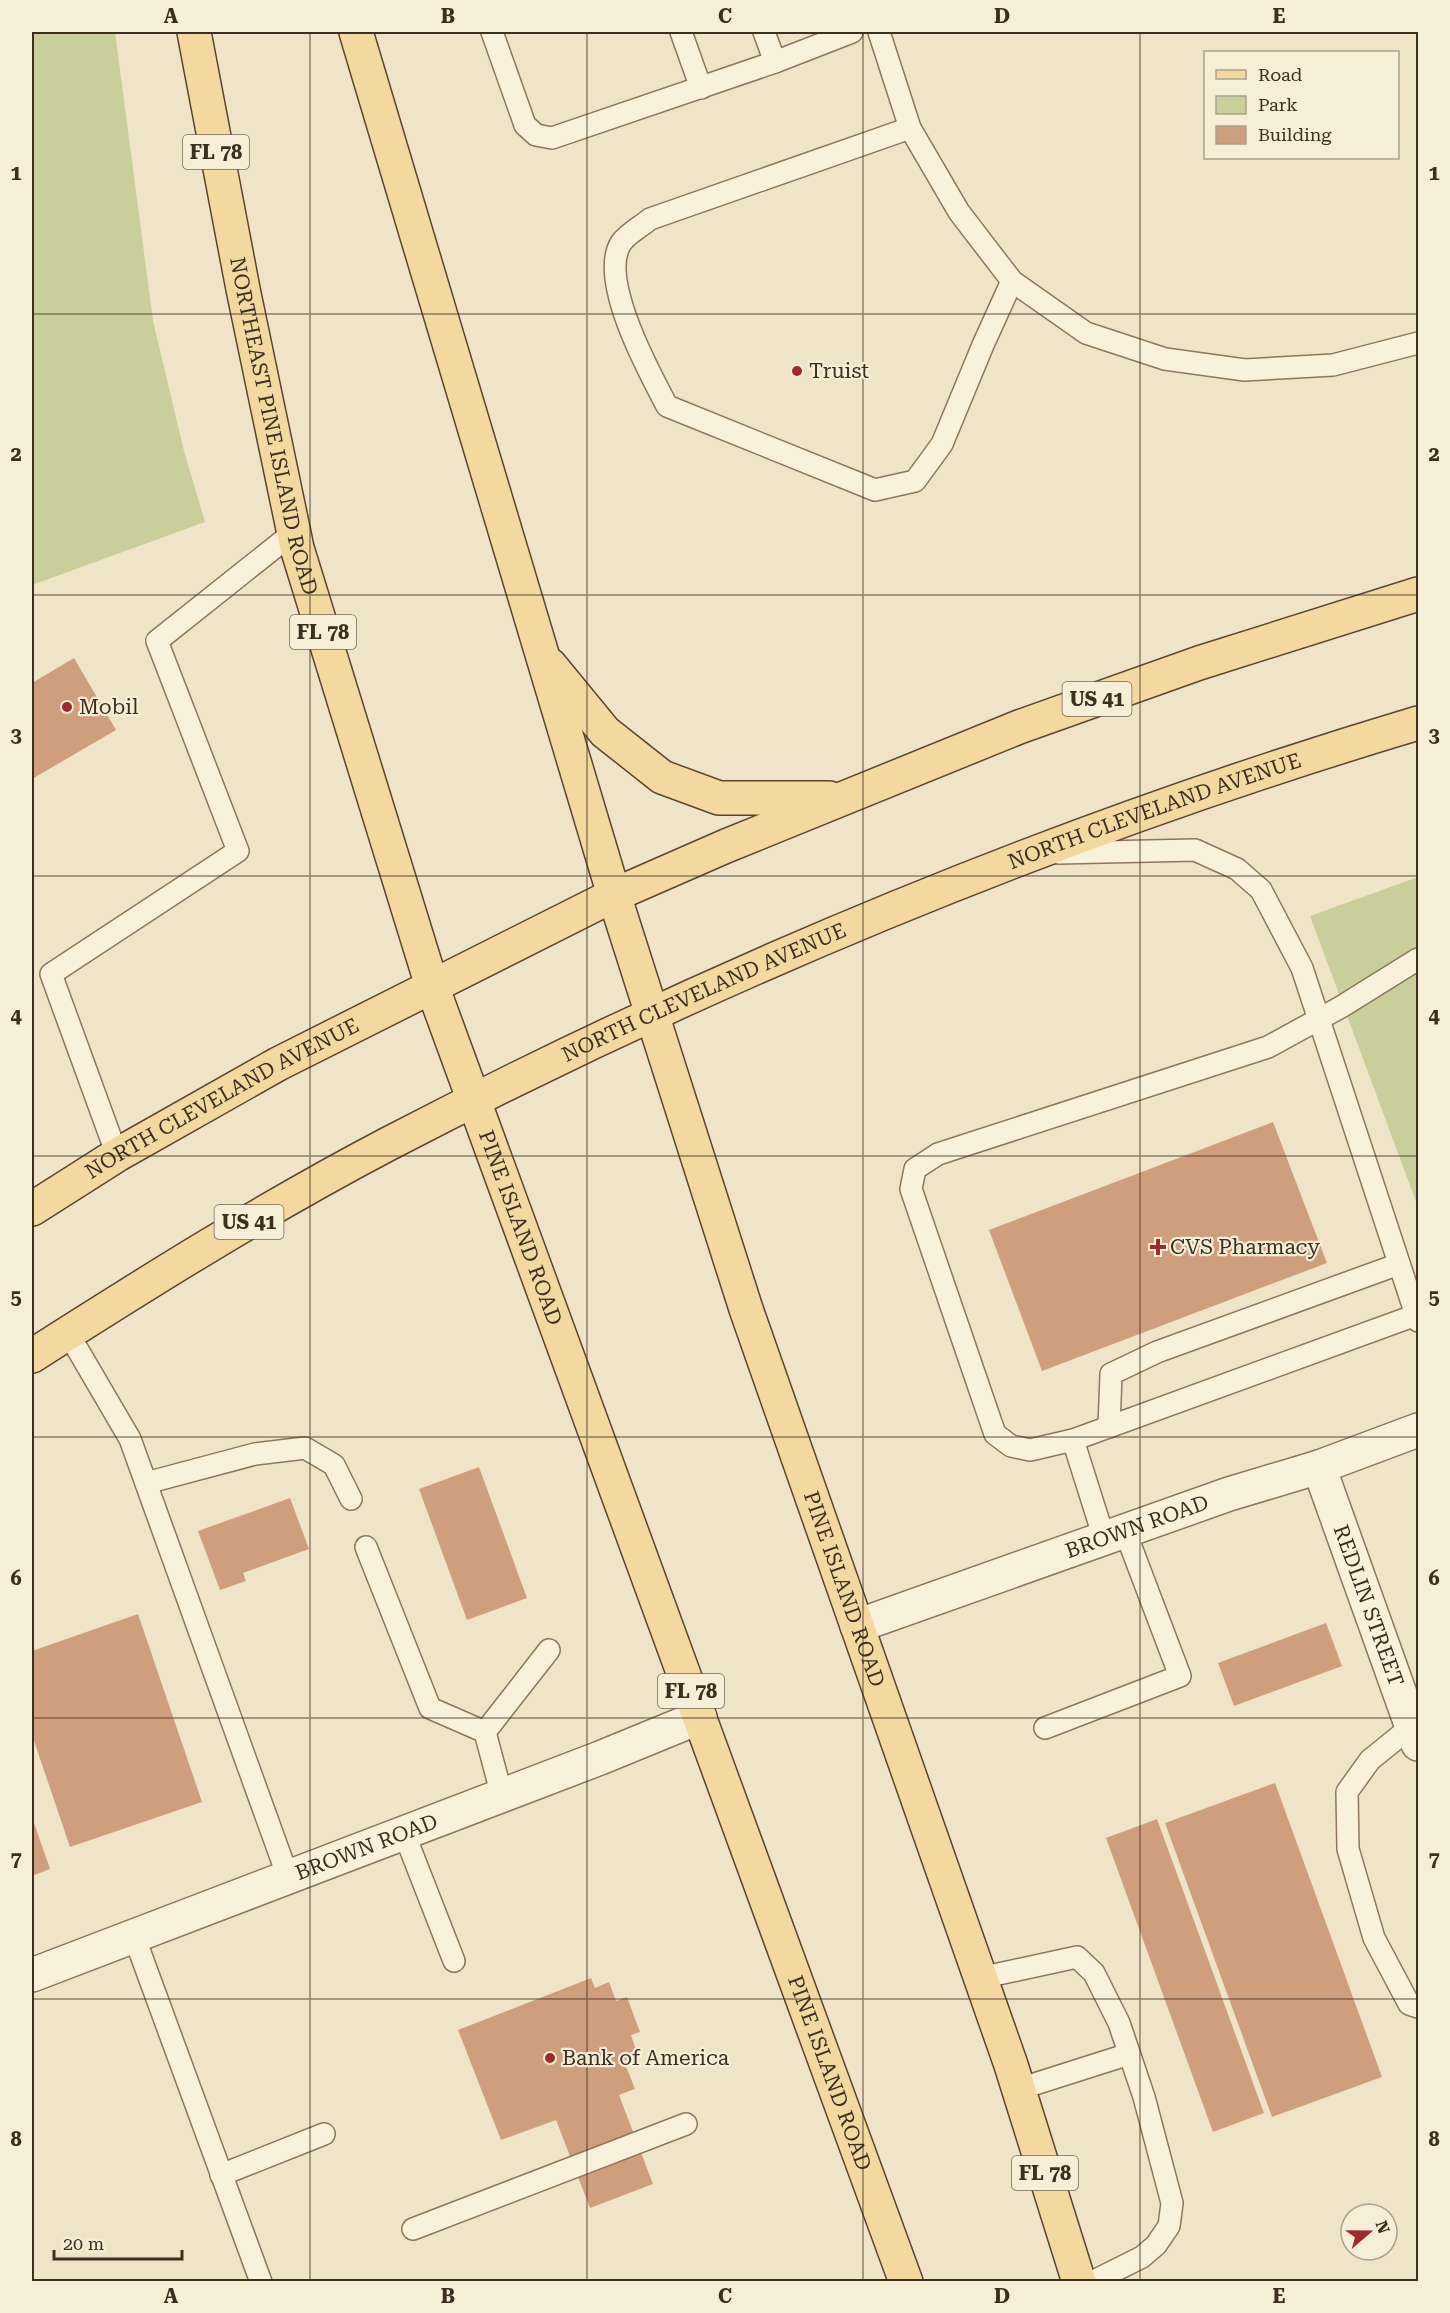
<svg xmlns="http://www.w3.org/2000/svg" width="1450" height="2313" viewBox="0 0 1450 2313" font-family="'Roboto Serif',serif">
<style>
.green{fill:#c9cf9b}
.building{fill:#cf9f7d}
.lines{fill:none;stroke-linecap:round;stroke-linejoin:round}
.service-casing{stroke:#8d765c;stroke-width:24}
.minor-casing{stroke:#8d765c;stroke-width:36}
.primary-casing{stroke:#5b4430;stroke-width:36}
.service{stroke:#faf1dc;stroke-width:21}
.minor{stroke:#faf1dc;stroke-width:33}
.primary{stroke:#f3d9a0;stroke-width:33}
.grid{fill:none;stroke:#3d2e20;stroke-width:1.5;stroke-opacity:0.55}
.poi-dot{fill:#9e2a2b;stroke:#f7eed8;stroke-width:2}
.labels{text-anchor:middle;stroke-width:4.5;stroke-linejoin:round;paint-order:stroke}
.shield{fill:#f7eed8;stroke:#756857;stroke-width:1.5}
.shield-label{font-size:20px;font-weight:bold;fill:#3d2e20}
.poi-label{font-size:21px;fill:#3d2e20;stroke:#f7eed8;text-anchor:start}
.street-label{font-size:21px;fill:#3d2e20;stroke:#f7eed8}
.neatline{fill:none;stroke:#3d2e20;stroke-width:2}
.grid-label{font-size:20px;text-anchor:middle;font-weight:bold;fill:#3d2e20}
</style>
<rect width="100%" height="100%" fill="#f0e4c8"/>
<g class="green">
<path d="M32,32H115L153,321L184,451L205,522L32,585Z"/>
<path d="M1418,877V1207L1310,916Z"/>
</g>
<g class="building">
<path d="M74,658L116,730L32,779V683Z"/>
<path d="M1273,1122L1327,1263L1042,1371L989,1230Z"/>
<path d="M479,1467L527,1598L467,1620L419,1489Z"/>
<path d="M290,1498L309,1549L243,1573L246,1581L220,1590L198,1531Z"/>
<path d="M138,1614L202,1802L70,1847L32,1735V1651Z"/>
<path d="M1326,1623L1342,1666L1234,1706L1218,1663Z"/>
<path d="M1275,1783L1382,2077L1272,2117L1165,1823Z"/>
<path d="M32,1817L50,1869L32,1876Z"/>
<path d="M1157,1819L1264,2113L1213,2132L1106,1838Z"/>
<path d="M591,1978L595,1988L609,1982L616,2001L627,1997L640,2032L631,2035L638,2056L624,2061L635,2089L619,2095L653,2184L590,2208L556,2120L501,2140L458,2030Z"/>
</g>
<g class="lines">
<defs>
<g id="service">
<path d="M492,32L525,125L536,135L552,138L775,62"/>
<path d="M681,32L701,88"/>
<path d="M764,32L775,62L852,32"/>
<path d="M879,32L910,128L959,212L1012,281L1086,333L1165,359L1245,370L1333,365L1418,343"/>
<path d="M910,128L650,219C642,226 627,234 621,243C598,279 649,372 667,406L875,490L915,481L942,444L983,345L1012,281"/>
<path d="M1058,853L1195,850L1237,869L1261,890L1302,968L1418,1321"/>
<path d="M117,1155L51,974L238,851L157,641L294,532"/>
<path d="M1416,1315L1073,1440L1030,1450L1011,1446L995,1434L911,1189L915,1169L938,1154L1268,1047L1341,1007L1418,959"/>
<path d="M68,1333L130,1439L288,1877"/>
<path d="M1109,1427L1111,1374L1157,1352L1399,1264"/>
<path d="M1073,1440L1104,1538"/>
<path d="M146,1483L255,1454L305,1448L334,1465L351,1499"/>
<path d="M366,1547L430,1708L485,1732"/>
<path d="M1412,1726L1370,1760L1347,1792L1348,1849L1374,1938L1409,2004L1418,2007"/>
<path d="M1045,1728L1180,1676L1125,1531"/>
<path d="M502,1796L485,1732L549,1650"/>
<path d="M404,1833L454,1961"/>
<path d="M134,1936L261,2282"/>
<path d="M980,1978L1077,1957L1094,1973L1119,2023L1144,2097L1172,2203L1169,2226L1156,2245L1142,2257L1092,2282"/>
<path d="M1019,2089L1129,2054"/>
<path d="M221,2175L324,2134"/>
<path d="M413,2229L686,2124"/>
</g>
<g id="minor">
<path id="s1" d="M1319,1467L1418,1744"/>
<path id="s2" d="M857,1626L1229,1494L1319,1467L1418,1430"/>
<path id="s3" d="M32,1975L600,1758L700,1717"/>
</g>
<g id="primary">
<path id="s4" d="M194,32L243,289L297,548L432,986L906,2282"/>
<path id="s5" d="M356,32L614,895L746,1309L1011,2065L1079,2282"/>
<path d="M550,665L605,732L662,777L719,798H829"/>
<path id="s6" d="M32,1209L117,1155L278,1064L614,895L726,846L1019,727L1199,663L1418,594"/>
<path id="s7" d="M32,1356C148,1282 266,1208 388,1144C717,973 1063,829 1418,723"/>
</g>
</defs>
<use href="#service" class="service-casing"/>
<use href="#minor" class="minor-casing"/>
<use href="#primary" class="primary-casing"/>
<use href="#service" class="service"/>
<use href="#minor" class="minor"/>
<use href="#primary" class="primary"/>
</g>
<path class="grid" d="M310,32V2282M587,32V2282M863,32V2282M1140,32V2282M32,314H1418M32,595H1418M32,876H1418M32,1156H1418M32,1437H1418M32,1718H1418M32,1999H1418"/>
<g class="poi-dot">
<circle cx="797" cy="371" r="6"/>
<circle cx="67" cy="707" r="6"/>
<path d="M1155 1238h6v6h6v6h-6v6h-6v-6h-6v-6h6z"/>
<circle cx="550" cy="2058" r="6"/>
</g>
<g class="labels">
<g class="shield">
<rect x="183" y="135" width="66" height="34" rx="4.5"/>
<rect x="290" y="615" width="66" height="34" rx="4.5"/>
<rect x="1062.5" y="682" width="69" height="34" rx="4.5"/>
<rect x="214.5" y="1205" width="69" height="34" rx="4.5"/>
<rect x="658" y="1674" width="66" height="34" rx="4.5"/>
<rect x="1012" y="2156" width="66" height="34" rx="4.5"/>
</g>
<g class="shield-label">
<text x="216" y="159">FL 78</text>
<text x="323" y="639">FL 78</text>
<text x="1097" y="706">US 41</text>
<text x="249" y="1229">US 41</text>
<text x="691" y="1698">FL 78</text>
<text x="1045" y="2180">FL 78</text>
</g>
<g class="poi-label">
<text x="809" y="378">Truist</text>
<text x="79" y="714">Mobil</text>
<text x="1170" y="1254">CVS Pharmacy</text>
<text x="562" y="2065">Bank of America</text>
</g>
<g class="street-label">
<text dy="7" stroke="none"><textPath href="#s4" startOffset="402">NORTHEAST PINE ISLAND ROAD</textPath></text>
<text dy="7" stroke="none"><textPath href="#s7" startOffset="1251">NORTH CLEVELAND AVENUE</textPath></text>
<text dy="7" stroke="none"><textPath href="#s7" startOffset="765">NORTH CLEVELAND AVENUE</textPath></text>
<text dy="7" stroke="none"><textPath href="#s6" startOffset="220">NORTH CLEVELAND AVENUE</textPath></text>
<text dy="7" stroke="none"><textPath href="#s4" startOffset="1242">PINE ISLAND ROAD</textPath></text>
<text dy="7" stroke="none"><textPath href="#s2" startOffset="297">BROWN ROAD</textPath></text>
<text dy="7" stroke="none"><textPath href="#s5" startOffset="1632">PINE ISLAND ROAD</textPath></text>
<text dy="7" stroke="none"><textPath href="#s1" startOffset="147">REDLIN STREET</textPath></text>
<text dy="7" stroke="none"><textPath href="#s3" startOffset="358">BROWN ROAD</textPath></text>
<text dy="7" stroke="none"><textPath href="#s4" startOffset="2142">PINE ISLAND ROAD</textPath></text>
</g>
</g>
<rect width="1450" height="2313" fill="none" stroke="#f7eed8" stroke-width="66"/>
<rect x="1204" y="51" width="195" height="108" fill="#f7eed8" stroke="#ada18e" stroke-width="1.5"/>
<rect x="1216" y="70" width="30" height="9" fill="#f3d9a0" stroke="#ada18e" stroke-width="1.5"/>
<text x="1258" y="81" font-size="18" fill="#3d2e20">Road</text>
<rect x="1216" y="96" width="30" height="18" fill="#c9cf9b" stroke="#ada18e" stroke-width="1.5"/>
<text x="1258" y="111" font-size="18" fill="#3d2e20">Park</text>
<rect x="1216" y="126" width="30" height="18" fill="#cf9f7d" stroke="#ada18e" stroke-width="1.5"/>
<text x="1258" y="141" font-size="18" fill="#3d2e20">Building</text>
<g transform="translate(1369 2232) rotate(70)"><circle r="28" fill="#f7eed8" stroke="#ada18e" stroke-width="1.5"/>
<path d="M0-4.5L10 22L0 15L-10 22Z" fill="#9e2a2b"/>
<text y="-9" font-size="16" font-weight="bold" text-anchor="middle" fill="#3d2e20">N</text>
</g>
<path d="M54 2250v9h128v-9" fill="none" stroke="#3d2e20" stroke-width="3"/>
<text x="63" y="2250" font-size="18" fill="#3d2e20" stroke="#f7eed8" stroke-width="4.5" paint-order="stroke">20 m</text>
<rect x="33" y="33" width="1384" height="2247" class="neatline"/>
<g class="grid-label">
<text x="171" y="23">A</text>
<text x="448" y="23">B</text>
<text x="725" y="23">C</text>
<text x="1002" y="23">D</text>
<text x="1279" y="23">E</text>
<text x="16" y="180">1</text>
<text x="1434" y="180">1</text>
<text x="16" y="461">2</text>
<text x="1434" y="461">2</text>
<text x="16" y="742">3</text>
<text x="1434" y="742">3</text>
<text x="16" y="1023">4</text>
<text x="1434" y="1023">4</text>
<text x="16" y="1304">5</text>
<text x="1434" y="1304">5</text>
<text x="16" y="1585">6</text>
<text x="1434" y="1585">6</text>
<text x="16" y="1866">7</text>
<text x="1434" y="1866">7</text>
<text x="16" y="2146">8</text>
<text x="1434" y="2146">8</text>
<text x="171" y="2303">A</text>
<text x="448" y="2303">B</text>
<text x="725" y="2303">C</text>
<text x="1002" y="2303">D</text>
<text x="1279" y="2303">E</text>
</g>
</svg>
